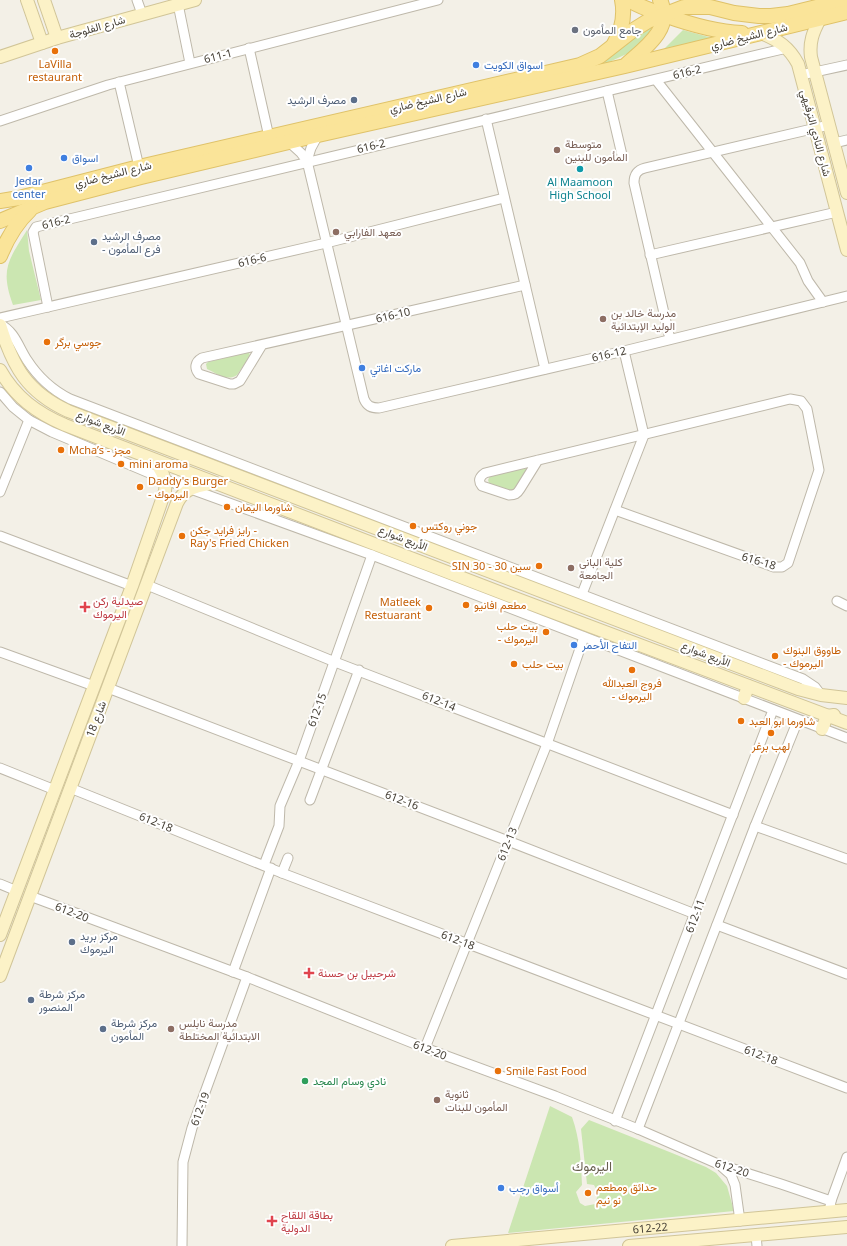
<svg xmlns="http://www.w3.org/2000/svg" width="847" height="1246" viewBox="0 0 847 1246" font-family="'Noto Sans',Vazirmatn,sans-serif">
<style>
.green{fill:#cbe6b1}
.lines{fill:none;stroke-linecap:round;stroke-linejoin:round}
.street-casing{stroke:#beb8aa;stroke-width:11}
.secondary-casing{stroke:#d1c598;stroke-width:14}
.primary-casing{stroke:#dfc269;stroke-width:16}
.street{stroke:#fff;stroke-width:9}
.secondary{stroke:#fcf2c7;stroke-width:12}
.primary{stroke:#fae499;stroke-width:14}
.worship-dot{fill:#6b7280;stroke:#fff;stroke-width:1.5}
.food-dot{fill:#e8710a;stroke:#fff;stroke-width:1.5}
.shop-dot{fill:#3f7fe0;stroke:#fff;stroke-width:1.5}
.service-dot{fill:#5c6f8a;stroke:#fff;stroke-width:1.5}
.education-dot{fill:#8d6e63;stroke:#fff;stroke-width:1.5}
.culture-dot{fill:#0f9aa8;stroke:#fff;stroke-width:1.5}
.health-dot{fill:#e0444e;stroke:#fff;stroke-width:1.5}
.leisure-dot{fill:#2e9e5b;stroke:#fff;stroke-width:1.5}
.labels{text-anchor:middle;stroke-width:4;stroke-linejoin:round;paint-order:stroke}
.street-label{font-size:11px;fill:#464036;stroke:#fff}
.worship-label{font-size:11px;fill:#5b616d;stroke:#fff;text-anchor:start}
.food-label{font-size:11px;fill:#c56008;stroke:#fff;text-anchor:start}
.shop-label{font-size:11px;fill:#366cbe;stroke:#fff;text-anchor:start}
.service-label{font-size:11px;fill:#4e5e75;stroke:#fff;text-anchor:start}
.education-label{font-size:11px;fill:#785e54;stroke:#fff;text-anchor:start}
.culture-label{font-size:11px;fill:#0d838f;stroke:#fff}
.health-label{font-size:11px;fill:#be3a42;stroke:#fff;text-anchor:start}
.leisure-label{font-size:11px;fill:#27864d;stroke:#fff;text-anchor:start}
.quarter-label{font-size:13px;fill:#685f4e;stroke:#fff}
</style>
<rect width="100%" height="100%" fill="#f3f0e7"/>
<g class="green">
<path d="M652,25L653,26L652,30L633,51L605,64L587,69L612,55Z"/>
<path d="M683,30L716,39L661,52Z"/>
<path d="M27,230L29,251L41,300L13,305C0,269 8,261 27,230Z"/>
<path d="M249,352L250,356L237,375C227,382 216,373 207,369L206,364L208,362Z"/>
<path d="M526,468V471L513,490H507L489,483L488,480L490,476Z"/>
<path d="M550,1106L572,1117C580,1139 581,1162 582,1185L576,1192L580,1203L585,1206L595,1204C598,1197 598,1192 594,1185L587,1184L581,1129L589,1120L672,1153L706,1167L716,1173L727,1186L734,1211L508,1233Z"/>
</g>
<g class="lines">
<defs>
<g id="street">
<path d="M137,0L142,14"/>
<path d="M178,4L190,63"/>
<path d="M249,48L269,137"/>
<path d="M801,75L847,65"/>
<path d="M656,80L800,263L808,281L823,302"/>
<path d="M119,82L139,167"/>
<path d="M607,91L622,155"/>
<path d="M486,119L545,369"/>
<path d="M0,121L108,85L438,0"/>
<path d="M289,142L301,153L307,161L364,399C367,406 371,408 379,408L624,351L847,296"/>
<path d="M834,143L847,140"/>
<path d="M307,161L311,148L318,135"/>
<path d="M650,255L837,212"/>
<path d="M48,307L33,232L36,227L787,48"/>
<path d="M0,318L326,243L504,198"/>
<path d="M0,324C15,332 18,346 27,360C38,377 52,390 70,399L803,679L815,687L821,695"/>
<path d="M670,339L634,183C634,174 637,170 645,168L829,125"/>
<path d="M262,345L240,381L234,384H230L199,374C194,368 195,362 202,358L525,285"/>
<path d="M0,392L13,407L29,420L52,432L166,480L372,555L847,738"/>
<path d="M538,460L520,489C517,494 515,495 509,495L482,486C478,481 479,477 485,473L790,399L801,401L807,409L819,470L788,563L782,567H774L615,510"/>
<path d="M0,492L29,420"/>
<path d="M0,536L132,586"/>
<path d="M147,585L335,662L733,815"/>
<path d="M582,594L644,435L624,351"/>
<path d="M837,601L847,606"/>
<path d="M0,652L94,686"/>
<path d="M108,688L508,841L695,914"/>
<path d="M0,768L55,790"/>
<path d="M70,788L282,873L847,1088"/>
<path d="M310,800L359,670"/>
<path d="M755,826L847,859"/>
<path d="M264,865L279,826L280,806L299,761L372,555"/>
<path d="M282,873L288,858"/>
<path d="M0,884L17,891"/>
<path d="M30,896L247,977L425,1048L555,1096L638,1129L718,1164L781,1184L831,1201"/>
<path d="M717,925L847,974"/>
<path d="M233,972L271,868"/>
<path d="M425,1048L547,744L584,637"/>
<path d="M615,1121L773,710"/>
<path d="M638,1129L755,826L798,720"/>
<path d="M722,1167L731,1175L735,1185L740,1221"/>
<path d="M830,1207L831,1201L847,1157"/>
<path d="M756,1235L757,1246"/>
<path d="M182,1246L183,1162L192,1128L247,977"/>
</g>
<g id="secondary">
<path d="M27,0L42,43"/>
<path d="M44,0L57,38"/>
<path d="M820,19C813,32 809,42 811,57L847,193"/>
<path d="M761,33C778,40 789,47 798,64L847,250"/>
<path d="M0,57L57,38L195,0"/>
<path d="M0,325C13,367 27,392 68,411L798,689L821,695L847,698"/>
<path d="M0,370C15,397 37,413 65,425L507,595L847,723"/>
<path d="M744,698L748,686"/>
<path d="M822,729L827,716L834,715"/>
<path d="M0,935L132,586L165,491C167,478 161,470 154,460"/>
<path d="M0,976L177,503C185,487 198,486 213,483"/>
<path id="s1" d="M452,1246L847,1210"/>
<path d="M629,1246L847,1227"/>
</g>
<g id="primary">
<path d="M629,0C640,7 652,11 664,15C689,24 715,32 742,33"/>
<path d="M614,44C622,30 625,15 622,0"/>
<path d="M627,64C645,48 674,28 660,0"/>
<path d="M0,201L19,198L139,167L580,65L600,56L632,31L648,21L684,7H710L734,13L759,16H771L788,14L845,0"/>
<path d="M0,221L45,202L141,177L318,135L625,66L847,12"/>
<path d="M0,256C7,239 16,223 30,210"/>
</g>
</defs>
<use href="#street" class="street-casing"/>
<use href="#secondary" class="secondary-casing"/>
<use href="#primary" class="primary-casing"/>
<use href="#street" class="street"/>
<use href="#secondary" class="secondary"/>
<use href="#primary" class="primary"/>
</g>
<circle class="worship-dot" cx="575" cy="30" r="4"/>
<g class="food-dot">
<circle cx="55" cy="51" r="4"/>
<circle cx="47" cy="342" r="4"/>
<circle cx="61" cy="450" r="4"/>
<circle cx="121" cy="464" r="4"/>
<circle cx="140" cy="487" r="4"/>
<circle cx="227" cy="507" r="4"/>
<circle cx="413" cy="526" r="4"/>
<circle cx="182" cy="536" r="4"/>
<circle cx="539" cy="566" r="4"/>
<circle cx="466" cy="605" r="4"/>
<circle cx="429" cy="608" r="4"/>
<circle cx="546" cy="632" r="4"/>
<circle cx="775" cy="656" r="4"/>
<circle cx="514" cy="664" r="4"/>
<circle cx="632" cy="670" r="4"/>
<circle cx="741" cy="721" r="4"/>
<circle cx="771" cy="733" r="4"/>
<circle cx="498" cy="1071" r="4"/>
<circle cx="588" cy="1193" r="4"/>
</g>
<g class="shop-dot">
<circle cx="476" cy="65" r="4"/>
<circle cx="64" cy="158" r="4"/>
<circle cx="29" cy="168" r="4"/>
<circle cx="362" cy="368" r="4"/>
<circle cx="574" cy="645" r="4"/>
<circle cx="501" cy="1188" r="4"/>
</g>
<g class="service-dot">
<circle cx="354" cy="100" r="4"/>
<circle cx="94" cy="242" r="4"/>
<circle cx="72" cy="942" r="4"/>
<circle cx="31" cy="1000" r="4"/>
<circle cx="103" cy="1029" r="4"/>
</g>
<g class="education-dot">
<circle cx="557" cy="150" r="4"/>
<circle cx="336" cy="232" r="4"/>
<circle cx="603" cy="319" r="4"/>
<circle cx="571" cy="568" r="4"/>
<circle cx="171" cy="1029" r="4"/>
<circle cx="437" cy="1100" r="4"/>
</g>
<circle class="culture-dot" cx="580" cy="169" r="4"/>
<g class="health-dot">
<path d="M83 601h4v4h4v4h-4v4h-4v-4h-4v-4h4z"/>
<path d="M307 967h4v4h4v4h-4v4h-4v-4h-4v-4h4z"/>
<path d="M270 1215h4v4h4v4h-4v4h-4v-4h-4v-4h4z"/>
</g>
<circle class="leisure-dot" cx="305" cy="1081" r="4"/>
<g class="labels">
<g class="street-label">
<text transform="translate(97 27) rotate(-16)" y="4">شارع الفلوجة</text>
<text transform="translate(749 36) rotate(-14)" y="4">شارع الشيخ ضاري</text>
<text transform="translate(218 56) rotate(-14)" y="4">611-1</text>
<text transform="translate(687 72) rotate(-14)" y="4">616-2</text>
<text transform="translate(428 100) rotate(-13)" y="4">شارع الشيخ ضاري</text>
<text transform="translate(816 133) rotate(75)" y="4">شارع النادي الترفيهي</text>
<text transform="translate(371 146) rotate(-13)" y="4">616-2</text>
<text transform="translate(113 174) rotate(-14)" y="4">شارع الشيخ ضاري</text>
<text transform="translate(56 222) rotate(-14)" y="4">616-2</text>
<text transform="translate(252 260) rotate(-13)" y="4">616-6</text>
<text transform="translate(393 315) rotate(-13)" y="4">616-10</text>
<text transform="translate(609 354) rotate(-13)" y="4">616-12</text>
<text transform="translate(101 423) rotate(21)" y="4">الأربع شوارع</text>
<text transform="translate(403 538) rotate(21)" y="4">الأربع شوارع</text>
<text transform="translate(759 561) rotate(17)" y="4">616-18</text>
<text transform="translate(706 654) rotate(21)" y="4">الأربع شوارع</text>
<text transform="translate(439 701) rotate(22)" y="4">612-14</text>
<text transform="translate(317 710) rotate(-70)" y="4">612-15</text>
<text transform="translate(96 719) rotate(-69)" y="4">شارع 18</text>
<text transform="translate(402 800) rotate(21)" y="4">612-16</text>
<text transform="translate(156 822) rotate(22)" y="4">612-18</text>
<text transform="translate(507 844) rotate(-68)" y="4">612-13</text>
<text transform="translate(72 912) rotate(21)" y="4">612-20</text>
<text transform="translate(695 916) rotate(-69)" y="4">612-11</text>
<text transform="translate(458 940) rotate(21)" y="4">612-18</text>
<text transform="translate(430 1050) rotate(21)" y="4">612-20</text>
<text transform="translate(761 1055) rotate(21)" y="4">612-18</text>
<text transform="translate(200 1109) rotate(-70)" y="4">612-19</text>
<text transform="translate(732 1168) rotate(18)" y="4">612-20</text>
<text dy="4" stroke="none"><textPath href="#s1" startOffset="199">612-22</textPath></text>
</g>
<g class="worship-label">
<text x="583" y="34">جامع المأمون</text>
</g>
<g class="food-label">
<text x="55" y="68" text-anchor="middle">LaVilla<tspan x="55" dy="13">restaurant</tspan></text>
<text x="55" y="346">جوسي برگر</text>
<text x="69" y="454">Mcha’s - مجز</text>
<text x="129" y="468">mini aroma</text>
<text x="148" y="485">Daddy's Burger<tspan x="148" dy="13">- اليرموك</tspan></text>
<text x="235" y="511">شاورما اليمان</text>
<text x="421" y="530">جوني روكتس</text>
<text x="190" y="534">رايز فرايد جكن -<tspan x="190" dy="13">Ray's Fried Chicken</tspan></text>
<text x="531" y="570" text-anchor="end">SIN 30 - سين 30</text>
<text x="421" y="606" text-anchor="end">Matleek<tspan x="421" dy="13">Restuarant</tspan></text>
<text x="474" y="609">مطعم افانيو</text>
<text x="538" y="630" text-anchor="end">بيت حلب<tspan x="538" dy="13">- اليرموك</tspan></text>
<text x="783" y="654">طاووق البنوك<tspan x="783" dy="13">- اليرموك</tspan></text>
<text x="522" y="668">بيت حلب</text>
<text x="632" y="687" text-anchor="middle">فروج العبدالله<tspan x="632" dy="13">- اليرموك</tspan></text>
<text x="749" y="725">شاورما ابو العبد</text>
<text x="771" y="750" text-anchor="middle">لهب برغر</text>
<text x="506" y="1075">Smile Fast Food</text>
<text x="596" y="1191">حدائق ومطعم<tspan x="596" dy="13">نو نيم</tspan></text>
</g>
<g class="shop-label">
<text x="484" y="69">اسواق الكويت</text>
<text x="72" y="162">اسواق</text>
<text x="29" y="185" text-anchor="middle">Jedar<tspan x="29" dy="13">center</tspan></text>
<text x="370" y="372">ماركت اغاتي</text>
<text x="582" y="649">التفاح الأحمر</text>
<text x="509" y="1192">أسواق رجب</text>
</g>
<g class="service-label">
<text x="346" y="104" text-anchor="end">مصرف الرشيد</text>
<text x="102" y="240">مصرف الرشيد<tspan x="102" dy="13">- فرع المأمون</tspan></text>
<text x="80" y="940">مركز بريد<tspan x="80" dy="13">اليرموك</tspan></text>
<text x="39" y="998">مركز شرطة<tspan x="39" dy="13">المنصور</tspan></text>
<text x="111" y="1027">مركز شرطة<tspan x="111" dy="13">المأمون</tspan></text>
</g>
<g class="education-label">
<text x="565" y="148">متوسطة<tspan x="565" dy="13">المأمون للبنين</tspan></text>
<text x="344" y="236">معهد الفارابي</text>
<text x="611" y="317">مدرسة خالد بن<tspan x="611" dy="13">الوليد الإبتدائية</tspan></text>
<text x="579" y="566">كلية الباني<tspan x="579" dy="13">الجامعة</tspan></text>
<text x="179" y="1027">مدرسة نابلس<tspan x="179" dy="13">الابتدائية المختلطة</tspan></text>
<text x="445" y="1098">ثانوية<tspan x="445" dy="13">المأمون للبنات</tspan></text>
</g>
<g class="culture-label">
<text x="580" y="186">Al Maamoon<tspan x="580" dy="13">High School</tspan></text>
</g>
<g class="health-label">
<text x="93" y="605">صيدلية ركن<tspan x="93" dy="13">اليرموك</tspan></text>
<text x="318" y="977">شرحبيل بن حسنة</text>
<text x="281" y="1219">بطاقة اللقاح<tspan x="281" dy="13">الدولية</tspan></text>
</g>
<g class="leisure-label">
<text x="313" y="1085">نادي وسام المجد</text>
</g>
<g class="quarter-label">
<text x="592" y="1171">اليرموك</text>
</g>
</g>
</svg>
